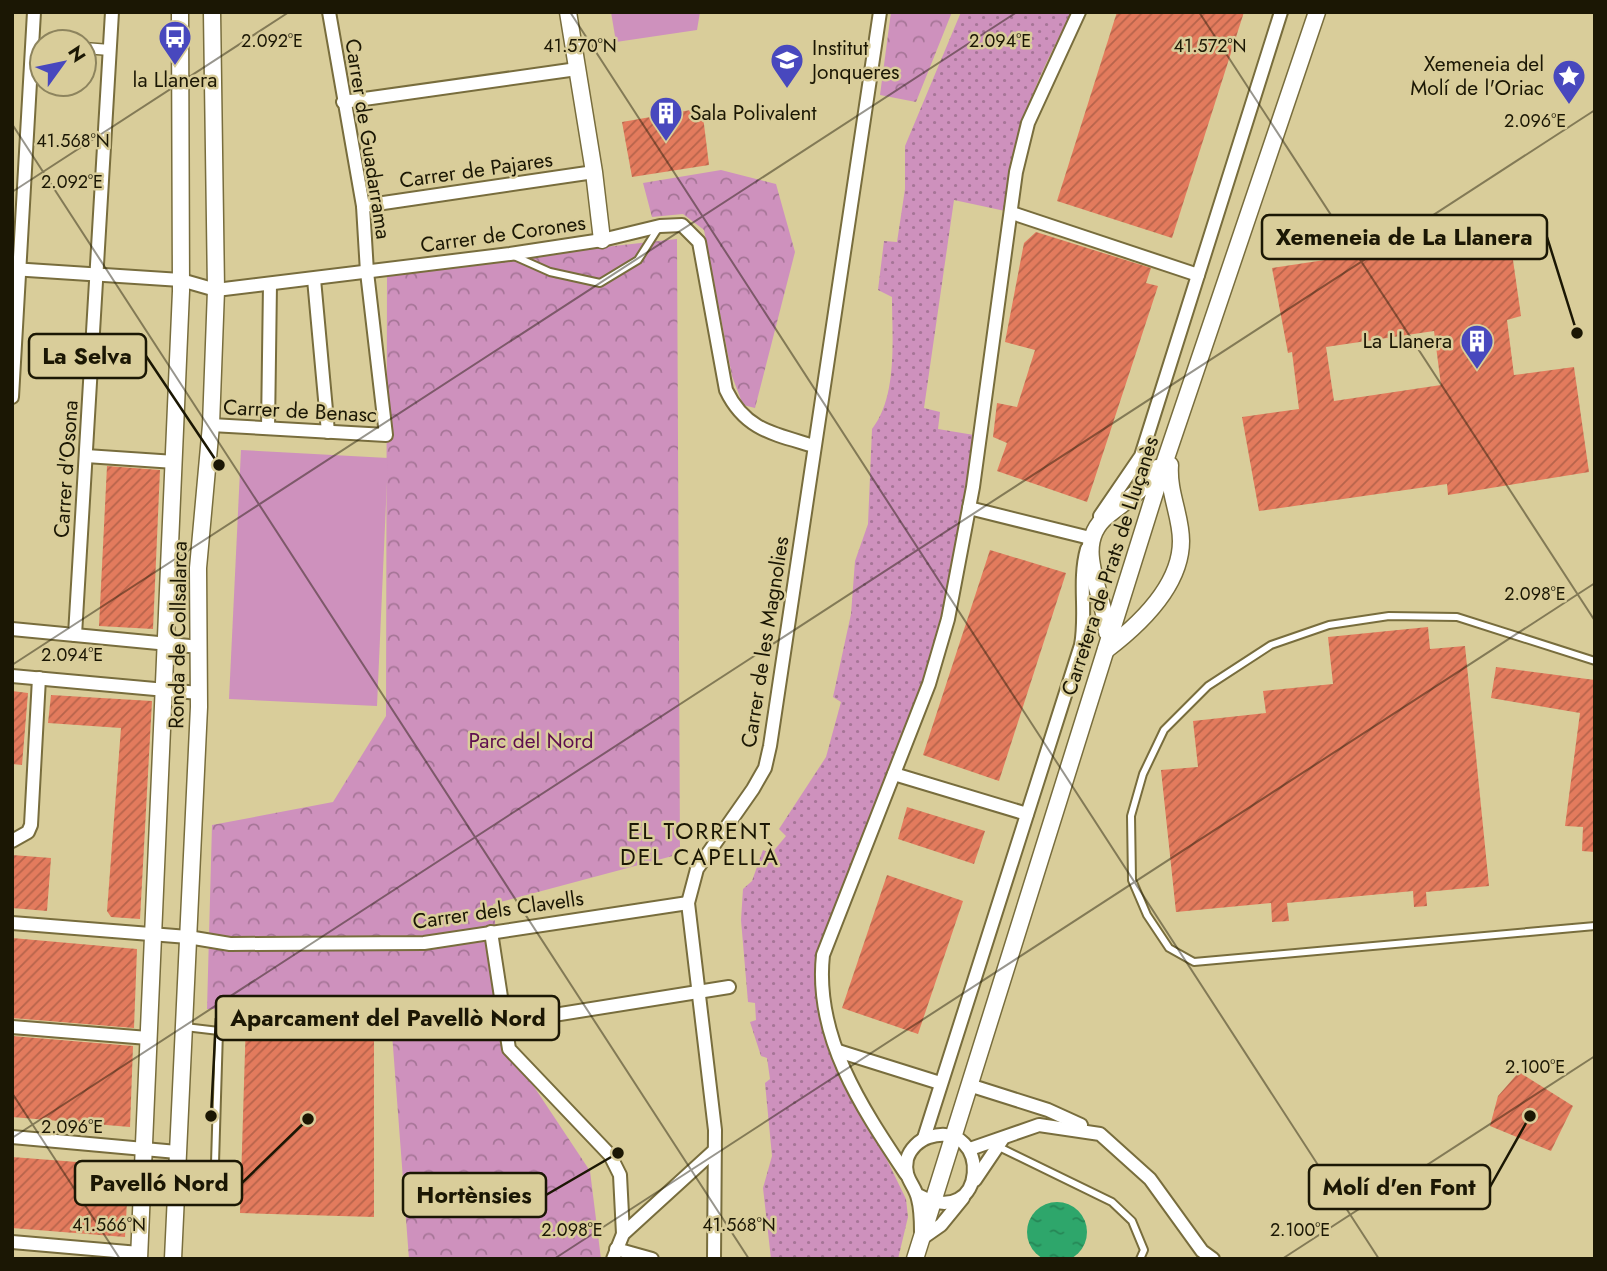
<svg xmlns="http://www.w3.org/2000/svg" width="1607" height="1271" viewBox="0 0 1607 1271" font-family="Jost,sans-serif">
<style>
.grass{fill:url(#grass-dots)}
.park{fill:url(#park-crowns)}
.pitch{fill:#ce91bd}
.water{fill:url(#water-ripples)}
.building{fill:url(#building-hatch);fill-rule:evenodd}
.lines{fill:none;stroke-linecap:round;stroke-linejoin:round}
.service-casing{stroke:#786d3d;stroke-width:10}
.pedestrian-casing{stroke:#786d3d;stroke-width:13}
.minor-casing{stroke:#786d3d;stroke-width:16}
.tertiary-casing{stroke:#786d3d;stroke-width:19}
.service{stroke:#fff;stroke-width:6}
.pedestrian{stroke:#fff;stroke-width:10}
.minor{stroke:#fff;stroke-width:12}
.tertiary{stroke:#fff;stroke-width:16}
.ticks{fill:none;stroke:#1b1704;stroke-width:2;stroke-opacity:0.45}
.labels{text-anchor:middle;stroke-width:5;stroke-linejoin:round;paint-order:stroke}
.poi-label{font-size:21px;fill:#1b1704;stroke:#d9cd9a;text-anchor:start}
.street-label{font-size:21px;fill:#1b1704;stroke:#d9cd9a}
.park-label{font-size:21px;fill:#5e0e4f;stroke:#d9cd9a}
.neighbourhood-label{font-size:23px;letter-spacing:2px;fill:#1b1704;stroke:#d9cd9a}
.ticks-label{font-size:18px;text-anchor:middle;fill:#1b1704;stroke:#d9cd9a;stroke-width:5;stroke-linejoin:round;paint-order:stroke}
.leader{fill:none;stroke:#1b1704;stroke-width:2.5}
.callout-dot{fill:#1b1704;stroke:#d9cd9a;stroke-width:2.5}
.callout{fill:#d9cd9a;stroke:#1b1704;stroke-width:2.5}
.callout-label{font-size:23px;text-anchor:middle;font-weight:bold;fill:#1b1704}
</style>
<defs>
<pattern id="grass-dots" width="8" height="8" patternUnits="userSpaceOnUse" patternTransform="scale(1.75)"><rect width="8" height="8" fill="#ce91bd"/><path d="M2 2h.1M6 6h.1" fill="none" stroke="#a67597" stroke-width="1.8" stroke-linecap="round"/></pattern>
<pattern id="park-crowns" width="20" height="18" patternUnits="userSpaceOnUse" patternTransform="scale(1.75)"><rect width="20" height="18" fill="#ce91bd"/><path d="M2 6a3 3 0 1 1 6 0M12 15a3 3 0 1 1 6 0" fill="none" stroke="#a67597"/></pattern>
<pattern id="water-ripples" width="26" height="14" patternUnits="userSpaceOnUse" patternTransform="scale(1.75)"><rect width="26" height="14" fill="#2ea66b"/><path d="M2 4q2-2 4 0t4 0M15 11q2-2 4 0t4 0" fill="none" stroke="#268656"/></pattern>
<pattern id="building-hatch" width="6" height="6" patternUnits="userSpaceOnUse" patternTransform="scale(1.75)"><rect width="6" height="6" fill="#e37b5d"/><path d="M-1 1l2-2M0 6l6-6M5 7l2-2" fill="none" stroke="#b7644b"/></pattern>
</defs>
<rect width="100%" height="100%" fill="#d9cd9a"/>
<path class="grass" d="M961,12H1072C1038,76 1009,138 1005,211L954,200L924,408L940,412L938,429L980,436L948,619L823,955L820,984L851,1086L906,1199L908,1217L898,1259H771L763,1188L772,1156L765,1083L770,1079L767,1058L761,1056L750,1022L756,1020L755,1003L748,1002L741,920L743,889L752,881L763,850L771,854L786,836L779,829L826,757L841,702L833,697L851,614L855,561L868,524L872,429C898,396 892,338 892,297L878,290L884,241L897,242L905,189V146Z"/>
<g class="park">
<path d="M891,12H952L916,102L880,95Z"/>
<path d="M721,170L776,184L795,252L755,408L743,405L732,376L704,230L683,214L652,217L643,183Z"/>
<path d="M677,239L680,854L493,904L509,1049L590,1171L601,1259H409L390,1007L207,1009L212,825L333,802L386,716L387,271Z"/>
</g>
<g class="pitch">
<path d="M611,12H700L697,30L616,42Z"/>
<path d="M241,450L388,458L377,706L229,699Z"/>
</g>
<circle class="water" cx="1057" cy="1232" r="30"/>
<g class="building">
<path d="M1117,12H1244L1172,238L1057,201Z"/>
<path d="M702,108L709,165L632,177L622,122Z"/>
<path d="M1036,232L1151,268L1146,283L1158,286L1087,502L997,471L1007,443L993,437L997,403L1017,407L1035,350L1005,342L1024,243Z"/>
<path d="M1509,232L1521,316L1507,320L1514,375L1574,367L1589,472L1448,495L1447,484L1259,511L1242,417L1299,409L1292,352L1288,353L1272,268ZM1434,331L1441,385L1334,401L1326,347Z"/>
<path d="M107,466L160,470L153,629L99,626Z"/>
<path d="M990,550L1066,573L999,781L923,755Z"/>
<path d="M1428,627L1430,649L1465,646L1489,886L1426,892L1427,906L1414,907L1413,891L1287,903L1289,921L1272,922L1271,903L1176,912L1161,770L1198,767L1193,721L1266,713L1263,691L1333,684L1328,637Z"/>
<path d="M1496,667L1595,680V852L1582,851L1583,827L1565,826L1580,713L1491,698Z"/>
<path d="M12,691L28,693L22,765L12,764Z"/>
<path d="M51,695L152,701L140,919L111,917L107,911L121,728L48,723Z"/>
<path d="M907,807L985,831L974,864L898,839Z"/>
<path d="M12,855L51,858L47,911L12,908Z"/>
<path d="M887,875L963,901L918,1034L842,1008Z"/>
<path d="M12,938L137,949L134,1028L12,1018Z"/>
<path d="M246,1019L374,1025V1217L240,1213Z"/>
<path d="M12,1036L133,1046L130,1127L12,1117Z"/>
<path d="M1519,1072L1573,1106L1551,1151L1490,1126L1498,1096Z"/>
<path d="M12,1157L129,1166L125,1237L12,1228Z"/>
</g>
<g class="lines">
<defs>
<g id="service">
<path d="M514,256L550,272L600,283L638,260L659,227"/>
<path d="M1595,661L1457,617L1389,616L1329,625L1271,645L1208,686L1164,730L1143,774L1131,816L1132,880L1147,915L1169,948L1194,962L1595,926"/>
<path d="M997,1146L1112,1202L1132,1221L1144,1250L1140,1259"/>
<path d="M177,1199H210L214,1196L219,1031L185,1027"/>
</g>
<path id="pedestrian" d="M84,48L110,50"/>
<g id="minor">
<path d="M343,102L577,69"/>
<path d="M363,206L594,172"/>
<path d="M1012,213L1198,275"/>
<path d="M12,269L181,280L216,290L510,254L602,240L660,226L682,225L699,242L726,390C745,430 774,434 814,446"/>
<path d="M314,279L328,432"/>
<path d="M12,397L34,12"/>
<path d="M211,425L386,435L367,272L363,206L329,12"/>
<path d="M268,428L270,284"/>
<path d="M86,456L175,462"/>
<path d="M969,508L1090,538"/>
<path d="M1100,516L1141,456L1281,12"/>
<path d="M12,629L200,647"/>
<path d="M75,635L112,12"/>
<path d="M12,676L199,693"/>
<path d="M894,774L1027,814"/>
<path d="M12,841L28,832L31,825L39,678"/>
<path d="M12,923L188,937L230,944L424,943L688,903"/>
<path d="M491,932L509,1049L610,1155L620,1175L623,1234"/>
<path d="M504,1023L729,987"/>
<path d="M12,1027L148,1038"/>
<path d="M838,1051L940,1083"/>
<path d="M969,1085L1048,1110L1081,1125"/>
<path d="M12,1137L177,1152"/>
<path d="M924,1138L1081,645C1087,613 1078,581 1087,549"/>
<path d="M970,1149L1039,1125L1100,1134L1150,1179L1202,1251L1213,1259"/>
<path d="M906,1174C862,1108 814,1037 823,955L929,684L948,619L973,487L1016,172L1028,123L1079,12"/>
<path d="M975,1180L1002,1140"/>
<path d="M918,1195C989,1233 992,1118 929,1137C919,1140 910,1149 907,1159C903,1179 915,1184 918,1199C921,1210 921,1221 921,1232"/>
<path d="M921,1239L941,1225L963,1198"/>
<path d="M12,1242L139,1253"/>
<path d="M616,1249L652,1259"/>
<path d="M613,1259L623,1234L715,1150"/>
<path d="M714,1259L715,1130L688,903L697,869L753,789L765,768L770,746L880,12"/>
</g>
<g id="tertiary">
<path d="M568,12L594,172L602,240"/>
<path d="M1107,632C1105,594 1071,545 1107,516C1127,500 1143,491 1157,468"/>
<path d="M1106,650C1139,625 1181,586 1181,541C1181,515 1168,493 1170,465"/>
<path d="M139,1259L181,291L180,12"/>
<path d="M173,1259L199,707L198,568L211,425L216,290L212,12"/>
<path d="M915,1259L1162,470L1317,12"/>
</g>
</defs>
<use href="#service" class="service-casing"/>
<use href="#pedestrian" class="pedestrian-casing"/>
<use href="#minor" class="minor-casing"/>
<use href="#tertiary" class="tertiary-casing"/>
<use href="#service" class="service"/>
<use href="#pedestrian" class="pedestrian"/>
<use href="#minor" class="minor"/>
<use href="#tertiary" class="tertiary"/>
</g>
<path class="ticks" d="M570,12L1379,1259M1199,12L1595,621M12,124L749,1259M12,192L289,12M12,665L1017,12M12,1093L120,1259M12,1138L1595,110M554,1259L1595,583M1282,1259L1595,1056"/>
<defs>
<symbol id="bus-pin" viewBox="-11 -11 22 30"><path d="M0 17L-7.5 6A9.5 9.5 0 1 1 7.5 6Z" fill="#4848be" stroke="#d9cd9a"/><path d="M-5-6H5V4H4V6H2V4H-2V6H-4V4H-5ZM-3.5-4V0h7V-4ZM-3.5 1.2v1.5H-2V1.2ZM2 1.2v1.5H3.5V1.2Z" fill="#fff"/></symbol>
<symbol id="school-pin" viewBox="-11 -11 22 30"><path d="M0 17L-7.5 6A9.5 9.5 0 1 1 7.5 6Z" fill="#4848be" stroke="#d9cd9a"/><path d="M0-5L7-2L0 1L-7-2ZM-4 1L0 2.5L4 1V4Q0 6-4 4Z" fill="#fff"/></symbol>
<symbol id="sight-pin" viewBox="-11 -11 22 30"><path d="M0 17L-7.5 6A9.5 9.5 0 1 1 7.5 6Z" fill="#4848be" stroke="#d9cd9a"/><path d="M0-6L1.8-2.2L6-1.7L2.9 1.2L3.7 5.4L0 3.3L-3.7 5.4L-2.9 1.2L-6-1.7L-1.8-2.2Z" fill="#fff"/></symbol>
<symbol id="building-pin" viewBox="-11 -11 22 30"><path d="M0 17L-7.5 6A9.5 9.5 0 1 1 7.5 6Z" fill="#4848be" stroke="#d9cd9a"/><path d="M-4-6H4V6H1V3H-1V6H-4ZM-2.5-4.3h1.7v1.8h-1.7ZM.8-4.3h1.7v1.8H.8ZM-2.5-1h1.7V.8h-1.7ZM.8-1h1.7V.8H.8Z" fill="#fff"/></symbol>
</defs>
<g fill-rule="evenodd">
<use href="#bus-pin" x="156" y="18" width="38" height="52"/>
<use href="#school-pin" x="768" y="41" width="38" height="52"/>
<use href="#sight-pin" x="1550" y="57" width="38" height="52"/>
<use href="#building-pin" x="647" y="94" width="38" height="52"/>
<use href="#building-pin" x="1458" y="322" width="38" height="52"/>
</g>
<g class="labels">
<g class="poi-label">
<text x="812" y="55">Institut<tspan x="812" dy="24">Jonqueres</tspan></text>
<text x="1544" y="71" text-anchor="end">Xemeneia del<tspan x="1544" dy="24">Molí de l'Oriac</tspan></text>
<text x="175" y="87" text-anchor="middle">la Llanera</text>
<text x="690" y="120">Sala Polivalent</text>
<text x="1452" y="348" text-anchor="end">La Llanera</text>
</g>
<g class="street-label">
<text transform="translate(368 139) rotate(81)" y="7">Carrer de Guadarrama</text>
<text transform="translate(476 170) rotate(-8)" y="7">Carrer de Pajares</text>
<text transform="translate(503 234) rotate(-8)" y="7">Carrer de Corones</text>
<text transform="translate(300 411) rotate(3)" y="7">Carrer de Benasc</text>
<text transform="translate(66 469) rotate(-86)" y="7">Carrer d'Osona</text>
<text transform="translate(1110 566) rotate(-72)" y="7">Carretera de Prats de Lluçanès</text>
<text transform="translate(178 635) rotate(-89)" y="7">Ronda de Collsalarca</text>
<text transform="translate(765 642) rotate(-81)" y="7">Carrer de les Magnolies</text>
<text transform="translate(498 910) rotate(-8)" y="7">Carrer dels Clavells</text>
</g>
<g class="park-label">
<text x="531" y="748">Parc del Nord</text>
</g>
<g class="neighbourhood-label">
<text x="700" y="839">EL TORRENT<tspan x="700" dy="26">DEL CAPELLÀ</tspan></text>
</g>
</g>
<g class="ticks-label">
<text x="272" y="47">2.092°E</text>
<text x="1000" y="47">2.094°E</text>
<text x="580" y="52">41.570°N</text>
<text x="1210" y="52">41.572°N</text>
<text x="1535" y="127">2.096°E</text>
<text x="73" y="147">41.568°N</text>
<text x="72" y="188">2.092°E</text>
<text x="1535" y="600">2.098°E</text>
<text x="72" y="661">2.094°E</text>
<text x="1535" y="1073">2.100°E</text>
<text x="72" y="1133">2.096°E</text>
<text x="109" y="1231">41.566°N</text>
<text x="739" y="1231">41.568°N</text>
<text x="572" y="1236">2.098°E</text>
<text x="1300" y="1236">2.100°E</text>
</g>
<path class="leader" d="M1577 333L1547 237M219 465L146 356M211 1116L216 1018M308 1119L242 1183M1530 1116L1490 1187M618 1153L546 1195"/>
<g class="callout-dot">
<circle cx="1577" cy="333" r="7"/>
<circle cx="219" cy="465" r="7"/>
<circle cx="211" cy="1116" r="7"/>
<circle cx="308" cy="1119" r="7"/>
<circle cx="1530" cy="1116" r="7"/>
<circle cx="618" cy="1153" r="7"/>
</g>
<g class="callout">
<rect x="1262" y="215" width="285" height="44" rx="7"/>
<rect x="29" y="334" width="117" height="44" rx="7"/>
<rect x="216" y="996" width="343" height="44" rx="7"/>
<rect x="75" y="1161" width="167" height="44" rx="7"/>
<rect x="1309" y="1165" width="181" height="44" rx="7"/>
<rect x="403" y="1173" width="143" height="44" rx="7"/>
</g>
<g class="callout-label">
<text x="1404" y="245">Xemeneia de La Llanera</text>
<text x="87" y="364">La Selva</text>
<text x="388" y="1026">Aparcament del Pavellò Nord</text>
<text x="159" y="1191">Pavelló Nord</text>
<text x="1399" y="1195">Molí d'en Font</text>
<text x="474" y="1203">Hortènsies</text>
</g>
<rect width="1607" height="1271" fill="none" stroke="#1b1704" stroke-width="28"/>
<g transform="translate(63 63) rotate(57)"><circle r="33" fill="#d9cd9a" stroke="#8d845e" stroke-width="2"/>
<path d="M0-5L12 26L0 18L-12 26Z" fill="#4848be"/>
<text y="-10" font-size="19" font-weight="bold" text-anchor="middle" fill="#1b1704">N</text>
</g>
</svg>
